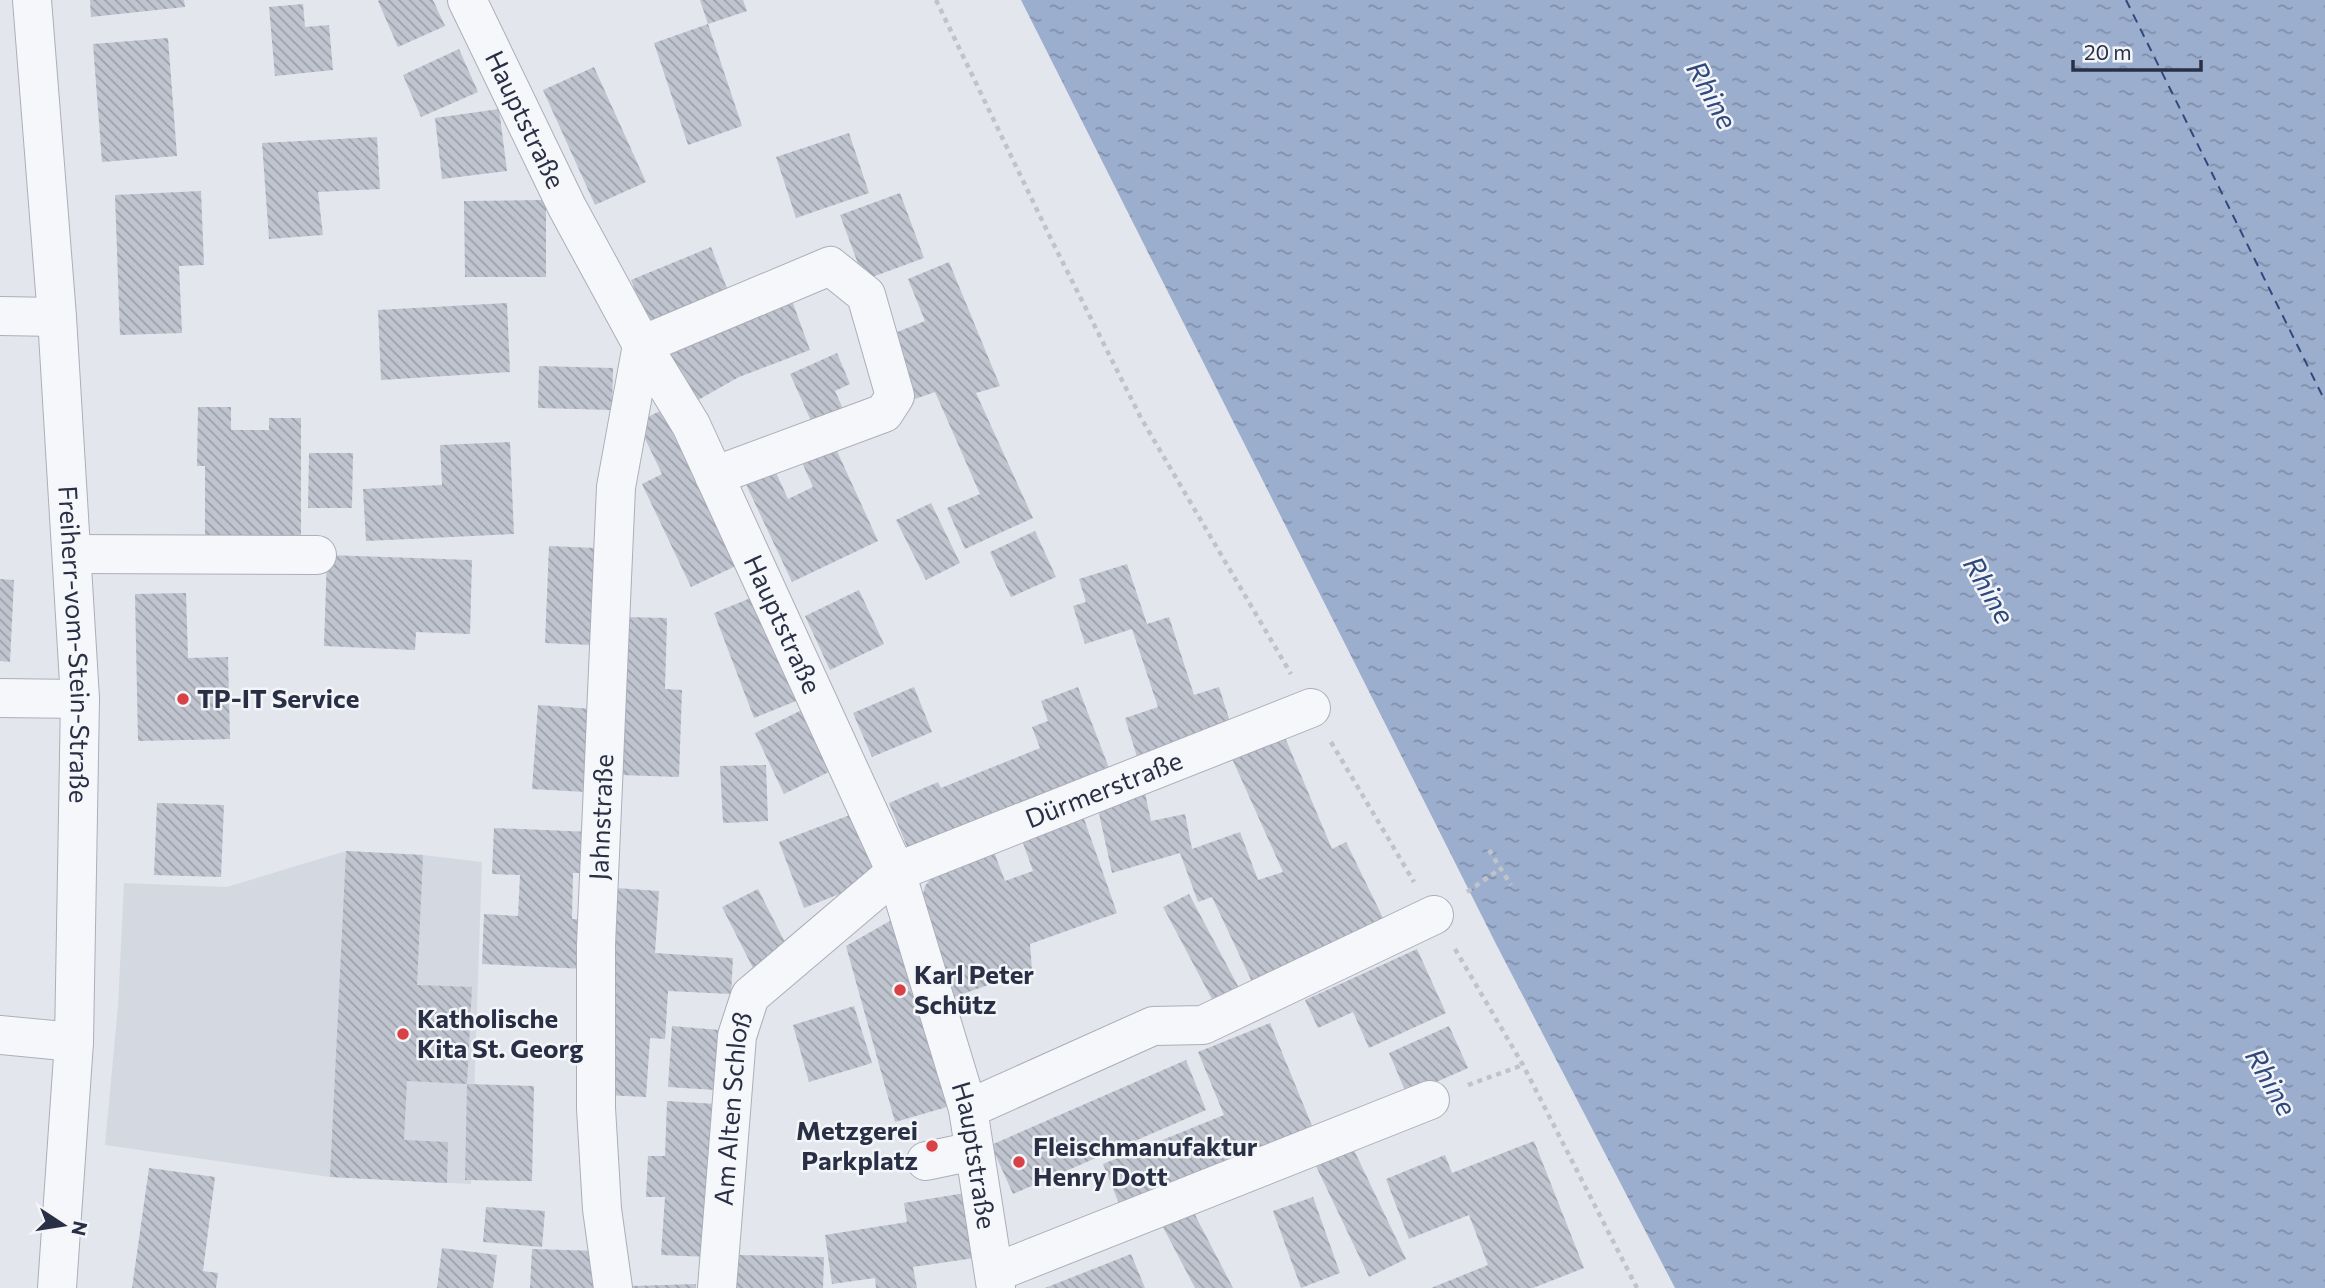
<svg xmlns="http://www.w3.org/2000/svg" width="2325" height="1288" viewBox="0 0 2325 1288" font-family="Commissioner,sans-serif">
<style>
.built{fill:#d4d8e1}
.water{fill:url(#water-ripples)}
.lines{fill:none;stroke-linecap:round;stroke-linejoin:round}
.ferry{stroke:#30497d;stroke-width:2;stroke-dasharray:9 7;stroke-linecap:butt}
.building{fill:url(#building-back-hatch)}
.minor-casing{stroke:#abafba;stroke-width:40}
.path{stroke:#c1c3cb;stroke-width:4.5;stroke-dasharray:5 5;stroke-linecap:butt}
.minor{stroke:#f6f7fa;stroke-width:38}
.poi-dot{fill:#d84145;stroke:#f3f5f9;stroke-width:2.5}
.labels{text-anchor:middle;stroke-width:5;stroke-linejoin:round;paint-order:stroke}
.street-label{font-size:26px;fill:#293046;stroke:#f3f5f9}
.poi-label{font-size:26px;font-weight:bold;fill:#293046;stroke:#f3f5f9;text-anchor:start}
.water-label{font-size:28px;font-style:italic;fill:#30497d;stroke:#f3f5f9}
</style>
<defs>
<pattern id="water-ripples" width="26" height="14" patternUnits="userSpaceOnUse" patternTransform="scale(1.75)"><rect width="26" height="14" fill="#9caece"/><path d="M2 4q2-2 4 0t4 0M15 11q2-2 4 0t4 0" fill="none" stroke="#7f8ea9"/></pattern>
<pattern id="building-back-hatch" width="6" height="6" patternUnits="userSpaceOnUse" patternTransform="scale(1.75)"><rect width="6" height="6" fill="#c0c4cf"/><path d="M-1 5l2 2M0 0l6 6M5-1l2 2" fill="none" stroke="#9ca0aa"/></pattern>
</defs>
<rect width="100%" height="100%" fill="#e3e6ec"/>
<path class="built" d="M346,851L423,855L482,862L471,1184L330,1177L105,1145L118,1006L124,883L227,887Z"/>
<path class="water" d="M1021,0H2325V1288H1675L1496,944Z"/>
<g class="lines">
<path class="ferry" d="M2126,0L2325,401"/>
</g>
<g class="building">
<path d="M90,0H184L185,7L91,17Z"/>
<path d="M380,0H433L445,26L398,47L378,1Z"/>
<path d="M700,0H743L747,11L708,24L742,126L688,145L654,43L708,24Z"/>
<path d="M303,4L305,27L329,25L333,70L275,76L269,7Z"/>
<path d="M168,38L177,156L102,162L93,44Z"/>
<path d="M459,49L478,92L421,117L403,75Z"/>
<path d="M594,67L646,182L595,205L543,90Z"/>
<path d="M499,109L507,171L442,179L435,118Z"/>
<path d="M849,133L869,193L796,218L776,157Z"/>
<path d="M377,137L380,189L318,192L323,235L269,239L262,143Z"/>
<path d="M201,191L204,265L179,266L182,333L120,335L115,195Z"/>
<path d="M900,193L924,258L864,280L840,215Z"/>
<path d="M546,200V277H465L464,201Z"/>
<path d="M711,247L730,296L650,328L631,280Z"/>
<path d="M949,262L1000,386L976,393L1033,518L965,549L947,508L980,494L935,392L906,402L882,338L925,321L908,279Z"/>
<path d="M790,295L810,350L739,377L691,404L660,350Z"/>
<path d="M507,303L510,372L381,380L378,310Z"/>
<path d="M837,353L850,384L835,391L848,420L817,434L790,374Z"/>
<path d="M539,366L613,368L612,410L538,408Z"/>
<path d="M198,407H231V430H269V418H301V545L205,544V466H197Z"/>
<path d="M662,410L736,566L691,587L642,484L662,474L637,422Z"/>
<path d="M832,440L878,541L792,582L744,480L773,466L788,499L813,487L799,456Z"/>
<path d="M510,442L514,534L366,541L363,489L442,485L440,445Z"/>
<path d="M309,453H353L352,508H308Z"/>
<path d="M931,503L960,563L926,580L896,520Z"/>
<path d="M1035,531L1056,577L1011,597L990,552Z"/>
<path d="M549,546L596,548L592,645L545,643Z"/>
<path d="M327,555L472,560L470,634L416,632L415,650L324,646Z"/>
<path d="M1127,564L1147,624L1169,617L1194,695L1219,687L1232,728L1138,760L1125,718L1158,707L1132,629L1085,644L1073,606L1086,602L1079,579Z"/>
<path d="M0,579L14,580L10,662L0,661Z"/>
<path d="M859,590L884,644L830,670L805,616Z"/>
<path d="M186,593L188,658L228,657L230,739L138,741L135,594Z"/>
<path d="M758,595L801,699L754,718L714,613Z"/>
<path d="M626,617L667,618L665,689L682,690L679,777L621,775Z"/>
<path d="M914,687L932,732L872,757L853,713Z"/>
<path d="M1078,687L1109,768L908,849L889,803L938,782L941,788L1040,748L1032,727L1048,721L1041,701Z"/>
<path d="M538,705L592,709L586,792L532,789Z"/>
<path d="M810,706L839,767L784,794L755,733Z"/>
<path d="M1284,735L1332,849L1346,842L1384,920L1253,984L1212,897L1198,902L1180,853L1112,873L1097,804L1145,793L1151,821L1185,814L1192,849L1240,832L1258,880L1283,872L1230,754Z"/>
<path d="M766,765L768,821L723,823L720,766Z"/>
<path d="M157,803L224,805L221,877L154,875Z"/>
<path d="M1081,810L1117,913L1030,944L1032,970L951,998L920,907L925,886L934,874L994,852L1005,881L1033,871L1019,832Z"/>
<path d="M855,813L880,878L804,908L779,842Z"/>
<path d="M494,828L592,832L590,873H573L572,919L589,920L586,969L482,964L484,914L518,916L520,875L492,874Z"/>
<path d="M346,851L423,855L417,985L472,987L467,1084L407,1081L404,1140L448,1142L447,1183L330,1177Z"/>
<path d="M616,888L659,891L655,953L733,958L731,994L668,991L665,1039L650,1038L646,1097L604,1095Z"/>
<path d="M758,889L791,954L755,972L722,907Z"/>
<path d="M1189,894L1239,988L1213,1001L1163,907Z"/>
<path d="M895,918L947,1107L895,1122L846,946Z"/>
<path d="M1417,949L1446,1013L1369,1048L1353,1012L1318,1028L1305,1000Z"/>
<path d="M854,1006L872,1063L809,1082L793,1025Z"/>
<path d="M1270,1023L1317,1138L1124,1216L1103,1164L1224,1115L1198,1052Z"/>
<path d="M672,1026L719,1030L715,1090L668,1087Z"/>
<path d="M1449,1026L1468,1068L1407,1095L1389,1053Z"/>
<path d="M1186,1060L1206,1110L1013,1194L991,1145Z"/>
<path d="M467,1084L534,1086L532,1181L465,1180Z"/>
<path d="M667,1101L717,1104L709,1257L661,1255L665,1197H646L648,1156H665Z"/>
<path d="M1534,1141L1584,1268L1533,1288H1431L1488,1265L1469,1215L1409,1239L1386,1179L1445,1155L1452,1173Z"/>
<path d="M1352,1146L1406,1259L1369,1277L1315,1164Z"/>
<path d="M149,1168L215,1177L203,1271L218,1273L216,1288H132Z"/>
<path d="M971,1192L981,1257L913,1267L917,1288H876L875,1278L832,1284L825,1235L907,1222L904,1203Z"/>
<path d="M1313,1197L1340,1273L1301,1288L1273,1211Z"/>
<path d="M486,1207L545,1211L542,1247L483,1242Z"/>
<path d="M1193,1211L1233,1288H1195L1163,1227Z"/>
<path d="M442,1248L497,1255L493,1288H437Z"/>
<path d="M532,1249L600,1251L599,1288H530Z"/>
<path d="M1131,1254L1145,1288H1045Z"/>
<path d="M737,1255L824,1257L823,1288H736Z"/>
<path d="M696,1284V1288H632V1286Z"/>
</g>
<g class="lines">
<defs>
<g id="minor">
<path id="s1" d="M32,0L57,317L80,699L74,1042L57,1288"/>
<path id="s2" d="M467,0L567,207L642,345L691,425L896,872L968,1109L996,1288"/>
<path d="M0,316L57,317"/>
<path d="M72,554L317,555"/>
<path d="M0,698L80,699"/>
<path d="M0,1035L74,1042"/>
<path d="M968,1109L1153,1026L1203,1025L1434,915"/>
<path d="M926,1161L974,1151"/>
<path d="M994,1273L1430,1100"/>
<path id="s3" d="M613,1288L602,1209L596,1108V945L616,487L642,345L830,266L866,295L895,396L884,413L714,476"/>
<path id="s4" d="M717,1288L737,1036L750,996L896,872L1311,708"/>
</g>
</defs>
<use href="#minor" class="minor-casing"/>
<g class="path">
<path d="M936,0L1052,241L1141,418L1291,674"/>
<path d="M1331,742L1414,882"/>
<path d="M1489,850L1511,885"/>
<path d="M1467,892L1500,869"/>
<path d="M1455,949L1523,1065L1637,1288"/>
<path d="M1468,1085L1523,1065"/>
</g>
<use href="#minor" class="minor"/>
</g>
<g class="poi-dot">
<circle cx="183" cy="699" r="7"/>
<circle cx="900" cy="990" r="7"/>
<circle cx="403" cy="1034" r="7"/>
<circle cx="932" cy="1146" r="7"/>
<circle cx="1019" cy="1162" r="7"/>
</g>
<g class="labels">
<g class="street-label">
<text dy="9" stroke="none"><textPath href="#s2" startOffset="133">Hauptstraße</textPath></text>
<text dy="9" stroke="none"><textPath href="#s2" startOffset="700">Hauptstraße</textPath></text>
<text dy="9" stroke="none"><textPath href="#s1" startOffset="646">Freiherr-vom-Stein-Straße</textPath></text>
<text dy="9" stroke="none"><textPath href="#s4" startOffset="710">Dürmerstraße</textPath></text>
<text dy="9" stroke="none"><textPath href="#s3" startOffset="472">Jahnstraße</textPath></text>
<text dy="9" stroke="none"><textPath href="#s4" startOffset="180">Am Alten Schloß</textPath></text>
<text dy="9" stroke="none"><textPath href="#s2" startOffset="1267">Hauptstraße</textPath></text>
</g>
<g class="poi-label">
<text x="197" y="708">TP-IT Service</text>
<text x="914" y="984">Karl Peter<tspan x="914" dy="30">Schütz</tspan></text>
<text x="417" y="1028">Katholische<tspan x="417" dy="30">Kita St. Georg</tspan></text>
<text x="918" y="1140" text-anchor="end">Metzgerei<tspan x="918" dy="30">Parkplatz</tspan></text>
<text x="1033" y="1156">Fleischmanufaktur<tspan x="1033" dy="30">Henry Dott</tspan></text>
</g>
<g class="water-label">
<text transform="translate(1712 95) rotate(61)" y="10">Rhine</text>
<text transform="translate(1989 590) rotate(60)" y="10">Rhine</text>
<text transform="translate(2271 1082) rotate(60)" y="10">Rhine</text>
</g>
</g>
<g transform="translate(63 1225) rotate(102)" stroke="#f3f5f9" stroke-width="5" paint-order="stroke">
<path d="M0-5L12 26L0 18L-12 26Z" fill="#293046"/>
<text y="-10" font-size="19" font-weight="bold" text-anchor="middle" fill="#293046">N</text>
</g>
<path d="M2073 60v10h128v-10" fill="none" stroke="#293046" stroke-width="3.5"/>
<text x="2084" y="60" font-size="21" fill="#293046" stroke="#f3f5f9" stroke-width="5" paint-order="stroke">20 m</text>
</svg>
